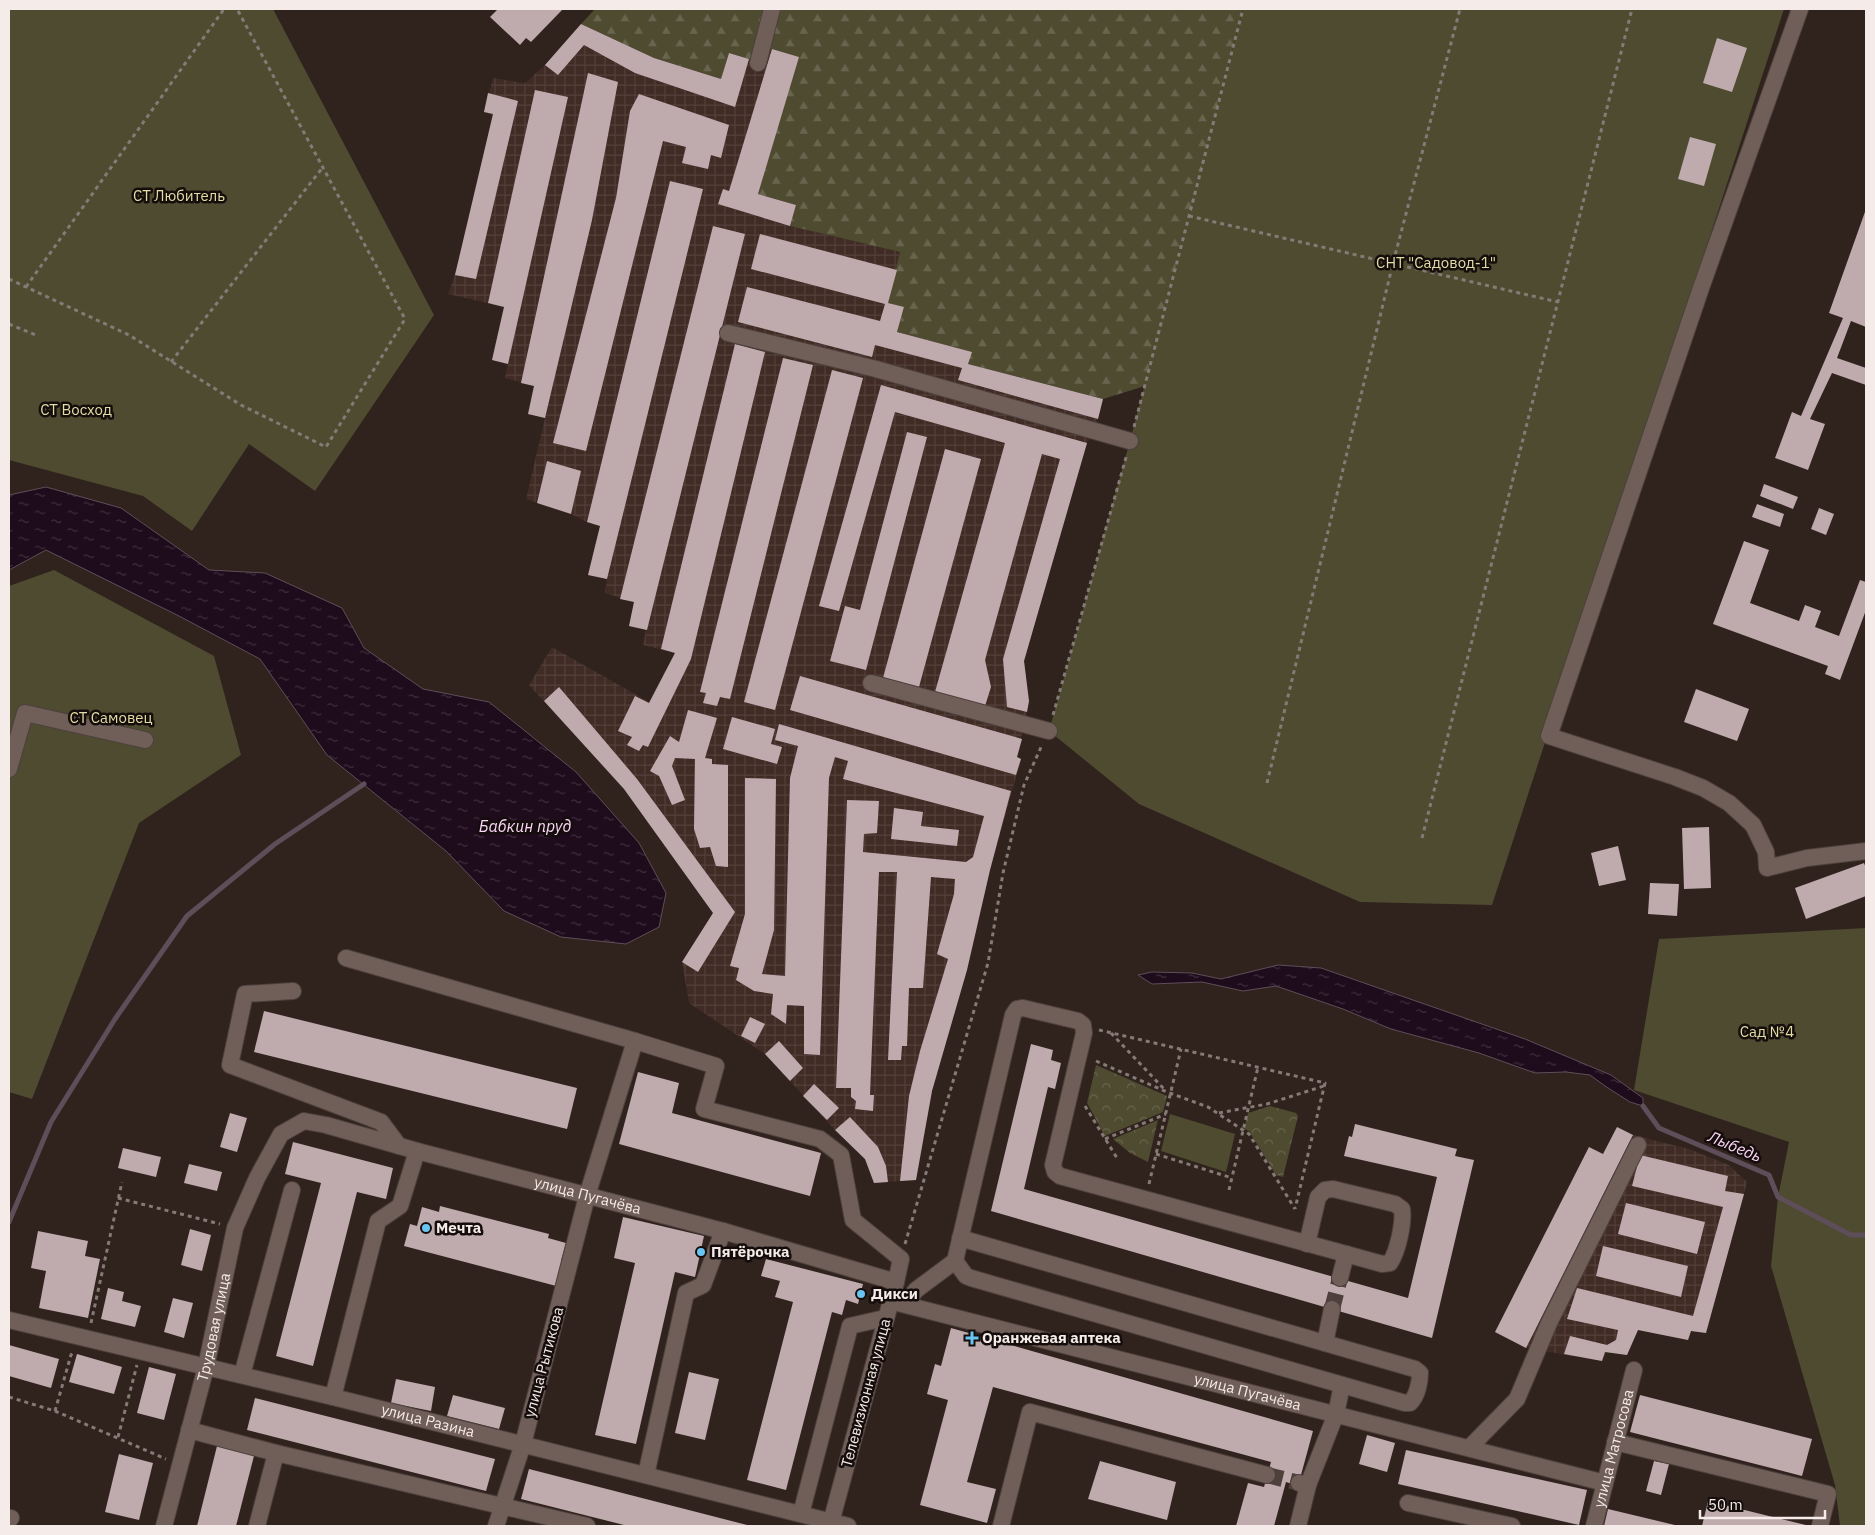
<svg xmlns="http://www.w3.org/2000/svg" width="1875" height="1535" viewBox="0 0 1875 1535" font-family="'IBM Plex Sans',sans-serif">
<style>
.industrial{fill:url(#industrial-grid)}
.forest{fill:url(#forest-firs)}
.park{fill:url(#park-crowns)}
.garden{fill:#4e4b31}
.water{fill:url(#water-ripples);stroke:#5e4e59}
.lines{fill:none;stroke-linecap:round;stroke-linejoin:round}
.stream{stroke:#5e4e59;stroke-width:5}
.building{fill:#bfaaae}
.minor-tunnel{stroke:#4e403b;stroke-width:16;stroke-dasharray:16 8;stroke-linecap:butt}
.minor-casing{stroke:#4d413d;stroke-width:18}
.path{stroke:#867a76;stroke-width:3;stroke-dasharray:4 4;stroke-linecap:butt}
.minor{stroke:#705e59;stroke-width:16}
.poi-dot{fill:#69c4f1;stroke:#140d0b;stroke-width:2}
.labels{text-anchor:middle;stroke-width:5;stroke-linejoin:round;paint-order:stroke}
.park-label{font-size:15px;fill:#e3dda5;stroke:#140d0b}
.street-label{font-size:15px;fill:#f5ebe8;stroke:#140d0b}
.poi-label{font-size:15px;font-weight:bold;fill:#f5ebe8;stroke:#140d0b;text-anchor:start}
.water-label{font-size:16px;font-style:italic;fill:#fbd6f6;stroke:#140d0b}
</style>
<defs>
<pattern id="industrial-grid" width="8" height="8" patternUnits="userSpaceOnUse" patternTransform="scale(1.25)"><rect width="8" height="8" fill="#402b25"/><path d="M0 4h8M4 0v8" fill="none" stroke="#53403a"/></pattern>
<pattern id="forest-firs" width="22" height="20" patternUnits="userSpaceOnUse" patternTransform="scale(1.25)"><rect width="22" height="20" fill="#4e4b31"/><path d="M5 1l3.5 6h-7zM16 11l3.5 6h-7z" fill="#68654f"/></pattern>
<pattern id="park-crowns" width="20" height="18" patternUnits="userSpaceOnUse" patternTransform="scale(1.25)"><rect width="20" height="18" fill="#4e4b31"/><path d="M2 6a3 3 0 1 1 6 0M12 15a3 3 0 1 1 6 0" fill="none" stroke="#68654f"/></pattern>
<pattern id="water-ripples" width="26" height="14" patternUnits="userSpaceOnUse" patternTransform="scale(1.25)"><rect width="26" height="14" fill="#1e0b1c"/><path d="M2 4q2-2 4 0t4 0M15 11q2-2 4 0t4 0" fill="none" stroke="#3f2f3d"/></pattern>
</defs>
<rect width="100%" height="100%" fill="#30221d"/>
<g class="industrial">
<path d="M581,24L654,58L721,79L729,53L749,59L772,49L799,57L758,194L796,205L790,226L900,252L897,270L904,307L898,332L972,352L969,364L1103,399L1094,431L1087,443L1024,661L1029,701L1017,757L1021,759L990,870L967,970L932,1091L916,1180L874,1183L865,1159L835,1130L765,1054L689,1003L682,962L713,913L624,789L529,685L552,647L649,702L675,653L643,645L646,630L629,626L634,602L605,593L607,579L588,575L600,526L587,522L571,514L526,499L545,418L528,414L534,386L505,378L508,364L492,360L504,307L448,294L455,274L493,115L484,112L493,78L525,83L545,65Z"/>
<path d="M1617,1127L1633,1135L1689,1149L1729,1165L1747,1182L1706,1333L1691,1331L1688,1340L1638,1330L1627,1355L1606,1352L1602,1361L1526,1348L1495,1332L1589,1147L1603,1154Z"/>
</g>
<path class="forest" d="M595,9H1243L1145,386L1103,399L968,364L971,352L897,332L904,308L888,303L900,252L790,226L796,205L758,194L798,57L772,49L749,59L729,53L721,79L654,58L581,24Z"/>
<g class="park">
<path d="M1096,1065L1167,1096L1163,1112L1105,1136L1087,1103Z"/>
<path d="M1270,1106L1296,1113L1298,1116L1283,1177L1276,1175L1249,1131L1244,1129L1248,1113Z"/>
<path d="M1158,1120L1148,1162L1130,1153L1113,1139Z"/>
</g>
<g class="garden">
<path d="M9,9H273L434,315L315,491L249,444L192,531L143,496L9,460Z"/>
<path d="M1243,9H1784L1492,905L1360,902L1139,804L1049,731L1130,441Z"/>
<path d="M54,570L214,656L241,755L139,823L32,1099L9,1092V586Z"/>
<path d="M1866,928V1526H1840L1835,1485L1771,1266L1778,1197L1789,1142L1634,1090L1659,939Z"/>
<path d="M1170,1114L1235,1134L1226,1172L1161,1151Z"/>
</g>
<g class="water">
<path d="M46,487L121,508L209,570L265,573L342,608L364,648L423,689L489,702L576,772L639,843L666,893L659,927L626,944L561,937L504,911L446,851L327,755L260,659L179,616L46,550L9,570V495Z"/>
<path d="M1278,965L1321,968L1525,1039L1611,1075L1643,1098V1106L1630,1102L1605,1086L1590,1075L1566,1072L1535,1073L1479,1053L1391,1029L1343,1009L1276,986L1243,991L1202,982L1152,984L1138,975L1152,972L1192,973L1221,979Z"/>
</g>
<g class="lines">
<g class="stream">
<path d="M1643,1106L1659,1128L1769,1175L1778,1197L1851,1235H1866"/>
<path d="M9,1222L51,1122L115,1019L187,916L275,844L364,784"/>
</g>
</g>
<g class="building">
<path d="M498,9H563L531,42L526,38L520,45L490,17Z"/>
<path d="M581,24L654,58L721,79L729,53L749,59L735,107L635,73L584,45L558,75L545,65Z"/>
<path d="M1717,38L1747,48L1732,92L1703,83Z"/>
<path d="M772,49L799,57L758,194L796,205L790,226L718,204L723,189L729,191Z"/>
<path d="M588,73L618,82L592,220L545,418L528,414L534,386L521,383Z"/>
<path d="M535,90L568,97L508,364L492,360L504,307L488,303Z"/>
<path d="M488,93L518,101L476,279L455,275L493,114L484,112Z"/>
<path d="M639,94L729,125L721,158L711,155L708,169L682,163L686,147L663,141L586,451L553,443L616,198L630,111Z"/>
<path d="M1690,137L1716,144L1704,186L1678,179Z"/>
<path d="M670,181L703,189L607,579L588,575L600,526L587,522Z"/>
<path d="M1866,209V327L1851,321L1837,358L1866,368V385L1832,373L1810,419L1825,424L1808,470L1775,458L1792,412L1801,416L1843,318L1829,313Z"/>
<path d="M713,226L745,234L647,630L629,626L634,602L620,599Z"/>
<path d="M760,234L897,270L888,303L904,307L897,332L972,352L968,364L1103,399L1098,419L958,380L962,368L875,345L872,357L738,322L747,287L880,321L885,304L751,269Z"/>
<path d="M735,344L765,352L691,659L648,747L643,745L639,751L627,745L632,737L618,731L635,696L649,703L675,653L661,649Z"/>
<path d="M783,358L813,365L730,699L720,697L717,706L703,703L706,693L700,692Z"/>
<path d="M832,370L863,378L775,710L744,702Z"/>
<path d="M881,385L1087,443L1024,661L1029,701L1027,712L1007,707L1003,659L1060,459L1042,454L985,660L991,687L985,706L935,692L1005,443L895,412L839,611L819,606Z"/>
<path d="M907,432L927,437L866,670L830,661L845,606L860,610Z"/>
<path d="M945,449L981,459L919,687L883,678Z"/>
<path d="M547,461L581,471L571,514L537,503Z"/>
<path d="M1764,484L1798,497L1793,509L1760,496Z"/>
<path d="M1757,504L1784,514L1780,527L1752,517Z"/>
<path d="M1819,508L1834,514L1826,535L1811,529Z"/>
<path d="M1744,541L1769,550L1750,603L1799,621L1805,605L1821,611L1815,627L1839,636L1860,580L1866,582V610L1840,680L1825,674L1828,666L1713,624Z"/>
<path d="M800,676L1022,739L1017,757L1021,759L1016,775L790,710Z"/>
<path d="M559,687L637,779L735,912L698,972L682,962L713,913L624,789L544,701Z"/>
<path d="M1696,689L1749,709L1737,741L1684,722Z"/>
<path d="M688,710L717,718L705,758L712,759V764L728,765V867L716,866L710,847L700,848L694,829L695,759L675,758L672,766L685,800L672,805L659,776L650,771L670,736L679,742Z"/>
<path d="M732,717L775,729L771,744L782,747L777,764L723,749Z"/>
<path d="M779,724L1011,791L990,870L967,970L932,1091L916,1180L900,1181L909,1096L920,1051L948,959L937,954L954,894L955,879L931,877L923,988H909L907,1046H902L901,1060H888L897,872H879L870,1095H874L873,1111L855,1109L856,1101L851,1097V1088H836L847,800L879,801L877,833L864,834L863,852L966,862L973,857L984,816L843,779L848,761L835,757L829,778L820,1055L804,1054V1006L787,1005L786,1024L771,1014L773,994L754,991L736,980L739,968L730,966L745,914V778L776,779L774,930L762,974L785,976L790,778L798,746L775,740Z"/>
<path d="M894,808L923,812L921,826L959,830L957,846L891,839Z"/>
<path d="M1709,827L1711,888L1684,889L1682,828Z"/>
<path d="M1618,846L1626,880L1599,886L1591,853Z"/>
<path d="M1864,863L1866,868V896L1806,919L1795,888Z"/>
<path d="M1650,883L1679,884L1677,916L1648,914Z"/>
<path d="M264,1011L577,1088L567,1129L254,1052Z"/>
<path d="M750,1017L765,1024L755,1043L741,1036Z"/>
<path d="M779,1041L803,1068L790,1081L765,1054Z"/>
<path d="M1031,1044L1053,1050L1051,1060L1061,1063L1055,1089L1048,1087L1024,1189L1408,1298L1437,1177L1344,1156L1349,1136L1352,1137L1355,1124L1457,1149L1455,1156L1474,1160L1432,1338L991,1211Z"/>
<path d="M638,1072L679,1083L672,1113L821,1153L810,1196L619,1144Z"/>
<path d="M814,1084L839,1108L827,1120L803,1096Z"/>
<path d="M230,1113L247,1118L237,1152L220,1147Z"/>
<path d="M850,1117L878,1147L886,1166L888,1182L874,1183L865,1159L835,1130Z"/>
<path d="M1617,1127L1633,1135L1526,1348L1495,1332L1589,1147L1603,1154Z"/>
<path d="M293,1142L393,1168L386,1199L357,1192L313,1366L276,1356L321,1183L285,1174Z"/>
<path d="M123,1148L161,1157L156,1177L118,1168Z"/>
<path d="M1640,1155L1728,1176L1725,1191L1744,1194L1706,1333L1691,1331L1688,1340L1638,1330L1627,1355L1605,1352L1602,1361L1564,1354L1570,1336L1607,1345L1616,1340L1618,1330L1567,1319L1577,1288L1693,1316L1723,1207L1632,1186Z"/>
<path d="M189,1164L222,1172L217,1191L184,1183Z"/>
<path d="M1626,1203L1705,1222L1697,1254L1618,1234Z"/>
<path d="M440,1206L549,1234L548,1238L566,1243L561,1261L566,1262L560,1287L404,1246L410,1224L417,1226L422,1207L439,1212Z"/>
<path d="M623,1217L704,1236L695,1277L675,1272L636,1444L595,1435L635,1263L614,1258Z"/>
<path d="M190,1229L211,1235L202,1271L181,1265Z"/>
<path d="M38,1231L88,1241L85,1256L100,1259L88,1318L39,1308L46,1271L31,1268Z"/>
<path d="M1603,1246L1688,1266L1681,1297L1596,1276Z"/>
<path d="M766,1259L863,1284L858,1304L846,1300L842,1315L832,1312L786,1490L747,1480L793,1302L775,1297L780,1281L761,1276Z"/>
<path d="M108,1288L124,1292L122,1301L141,1306L135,1327L101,1319Z"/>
<path d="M173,1298L193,1303L184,1338L164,1332Z"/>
<path d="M951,1328L1313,1431L1298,1486L1286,1482L1274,1526H1236L1248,1483L1264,1487L1271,1462L993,1387L967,1482L996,1489L987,1523L920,1505L948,1400L927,1394L935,1364L941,1366Z"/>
<path d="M9,1345L59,1359L51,1388L9,1376Z"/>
<path d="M77,1354L122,1367L114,1394L69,1382Z"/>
<path d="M149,1367L176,1374L164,1420L137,1413Z"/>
<path d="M689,1372L719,1379L705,1440L675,1433Z"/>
<path d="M396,1379L435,1387L431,1411L391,1403Z"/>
<path d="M453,1395L505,1408L499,1429L447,1416Z"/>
<path d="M1640,1395L1812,1439L1802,1476L1630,1432Z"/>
<path d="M255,1398L495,1459L486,1491L247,1430Z"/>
<path d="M1367,1435L1395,1443L1387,1472L1359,1464Z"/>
<path d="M218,1442L255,1452L236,1526H197Z"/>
<path d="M1406,1450L1587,1490L1579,1525L1398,1484Z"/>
<path d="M119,1454L153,1463L139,1520L105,1512Z"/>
<path d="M1100,1461L1176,1482L1167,1520L1088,1499Z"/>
<path d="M1654,1461L1669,1464L1661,1495L1646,1491Z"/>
<path d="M529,1469L751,1526H628L521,1499Z"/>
<path d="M1708,1501L1810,1526H1702Z"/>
<path d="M1608,1509L1679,1526H1604Z"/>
</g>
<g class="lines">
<g class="minor-tunnel">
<path d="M1332,1309L1340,1278"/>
<path d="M1267,1475L1299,1483"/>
</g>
<defs>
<g id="minor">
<path d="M1800,9L1701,288L1549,736L1675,777L1703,788L1729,803L1753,825L1766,852L1767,868L1807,858L1866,851"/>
<path d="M758,63L772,9"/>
<path d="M728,333L876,369L1130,441"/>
<path d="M871,683L1049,731"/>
<path d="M9,769L25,713L145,740"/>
<path d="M346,958L635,1041L587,1196L523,1444L496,1526"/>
<path d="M293,991L245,994L230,1065L381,1122L399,1146"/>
<path d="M635,1041L716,1066L704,1109L820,1139L841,1155L853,1220L901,1259L896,1282L830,1526"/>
<path d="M1307,1244L1318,1197L1325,1190L1333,1189L1395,1204L1402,1209C1404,1222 1398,1251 1390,1263L1382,1264L1346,1254"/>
<path d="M955,1261L966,1276L971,1278L1405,1403H1410C1417,1396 1420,1383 1420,1373L1415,1369L960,1238"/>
<path id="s1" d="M890,1301L1605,1483"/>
<path d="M907,1305L910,1298L916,1290L955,1261L1013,1015L1017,1009L1023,1008L1078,1021L1083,1025L1084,1033L1053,1165L1055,1172L1060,1176L1346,1254L1340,1278"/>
<path id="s2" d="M9,1320L333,1397L848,1526"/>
<path d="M1325,1343L1332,1309"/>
<path d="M242,1375L292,1190"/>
<path d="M333,1397L378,1221L400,1206L417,1151"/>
<path d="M189,1430L276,1453L587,1526"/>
<path d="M1615,1442L1828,1494L1820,1526"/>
<path d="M1469,1448L1517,1399L1549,1323L1638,1145"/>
<path d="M646,1475L686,1293L703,1285L723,1231"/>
<path d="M1308,1485L1336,1414L1342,1385"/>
<path d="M1408,1503L1512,1526"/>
<path d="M801,1514L850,1326L885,1318"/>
<path d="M9,1518H11"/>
<path id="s3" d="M164,1526L206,1367L235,1228L257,1178L281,1134L304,1121L326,1125L417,1151L723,1231L896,1282"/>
<path d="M257,1526L276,1453"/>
<path d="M1001,1526L1030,1412L1267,1475"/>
<path d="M1298,1526L1308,1485L1299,1483"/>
<path id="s4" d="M1594,1526L1634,1370"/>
</g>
</defs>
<use href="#minor" class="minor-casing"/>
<g class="path">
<path d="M1189,216L1558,302"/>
<path d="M9,279L129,335L241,405L326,447L405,319L237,9"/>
<path d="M26,287L224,9"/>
<path d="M9,324L38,336"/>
<path d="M171,362L323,167"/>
<path d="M1134,427L1243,9"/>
<path d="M1053,715L1127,454"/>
<path d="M1267,783L1393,263L1460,9"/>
<path d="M1422,838L1632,9"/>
<path d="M1099,1030L1325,1083L1295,1209"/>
<path d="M1111,1033L1165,1090"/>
<path d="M1096,1061L1167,1092L1208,1107L1249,1134L1295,1209"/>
<path d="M1085,1106L1117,1158"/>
<path d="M1219,1113L1267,1104L1324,1086"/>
<path d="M1105,1139L1166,1114"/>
<path d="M1156,1154L1232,1178"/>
<path d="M1149,1184L1181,1049"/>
<path d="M1229,1190L1258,1067"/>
<path d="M118,1198L220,1224"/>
<path d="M905,1244L988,963L1003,873L1024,785L1042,745"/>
<path d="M91,1323L122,1182"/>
<path d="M9,1397L55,1411L166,1459"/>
<path d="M55,1411L71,1355L74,1351"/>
<path d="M118,1437L137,1365"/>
</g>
<use href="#minor" class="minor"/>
</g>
<g class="poi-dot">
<circle cx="426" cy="1228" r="5"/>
<circle cx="701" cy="1252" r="5"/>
<circle cx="861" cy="1294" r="5"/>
<path d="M969.5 1330.5h5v5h5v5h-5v5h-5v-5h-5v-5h5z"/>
</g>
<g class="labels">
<g class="park-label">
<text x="179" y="201">СТ Любитель</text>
<text x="1436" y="268">СНТ "Садовод-1"</text>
<text x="76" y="415">СТ Восход</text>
<text x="111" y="723">СТ Самовец</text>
<text x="1767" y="1037">Сад №4</text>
</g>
<g class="street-label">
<text dy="5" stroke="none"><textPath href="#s3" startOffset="731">улица Пугачёва</textPath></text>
<text dy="5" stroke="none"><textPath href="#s3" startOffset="205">Трудовая улица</textPath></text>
<text transform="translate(544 1362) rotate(-75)" y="5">улица Рытикова</text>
<text dy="5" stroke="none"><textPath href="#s1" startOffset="369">улица Пугачёва</textPath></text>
<text transform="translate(866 1393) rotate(-75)" y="5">Телевизионная улица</text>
<text dy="5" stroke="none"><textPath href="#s2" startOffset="431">улица Разина</textPath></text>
<text dy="5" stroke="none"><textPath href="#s4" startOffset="80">улица Матросова</textPath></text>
</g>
<g class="poi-label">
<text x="436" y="1233">Мечта</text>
<text x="711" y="1257">Пятёрочка</text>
<text x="871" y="1299">Дикси</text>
<text x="982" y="1343">Оранжевая аптека</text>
</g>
<g class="water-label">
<text x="525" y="832">Бабкин пруд</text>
<text transform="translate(1735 1146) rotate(23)" y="6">Лыбедь</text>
</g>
</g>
<rect width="1875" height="1535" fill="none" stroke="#f5ebe8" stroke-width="20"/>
<path d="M1700 1510v8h125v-8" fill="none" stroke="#f5ebe8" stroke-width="2.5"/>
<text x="1708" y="1510" font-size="15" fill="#f5ebe8" stroke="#140d0b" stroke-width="4" paint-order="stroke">50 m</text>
</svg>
